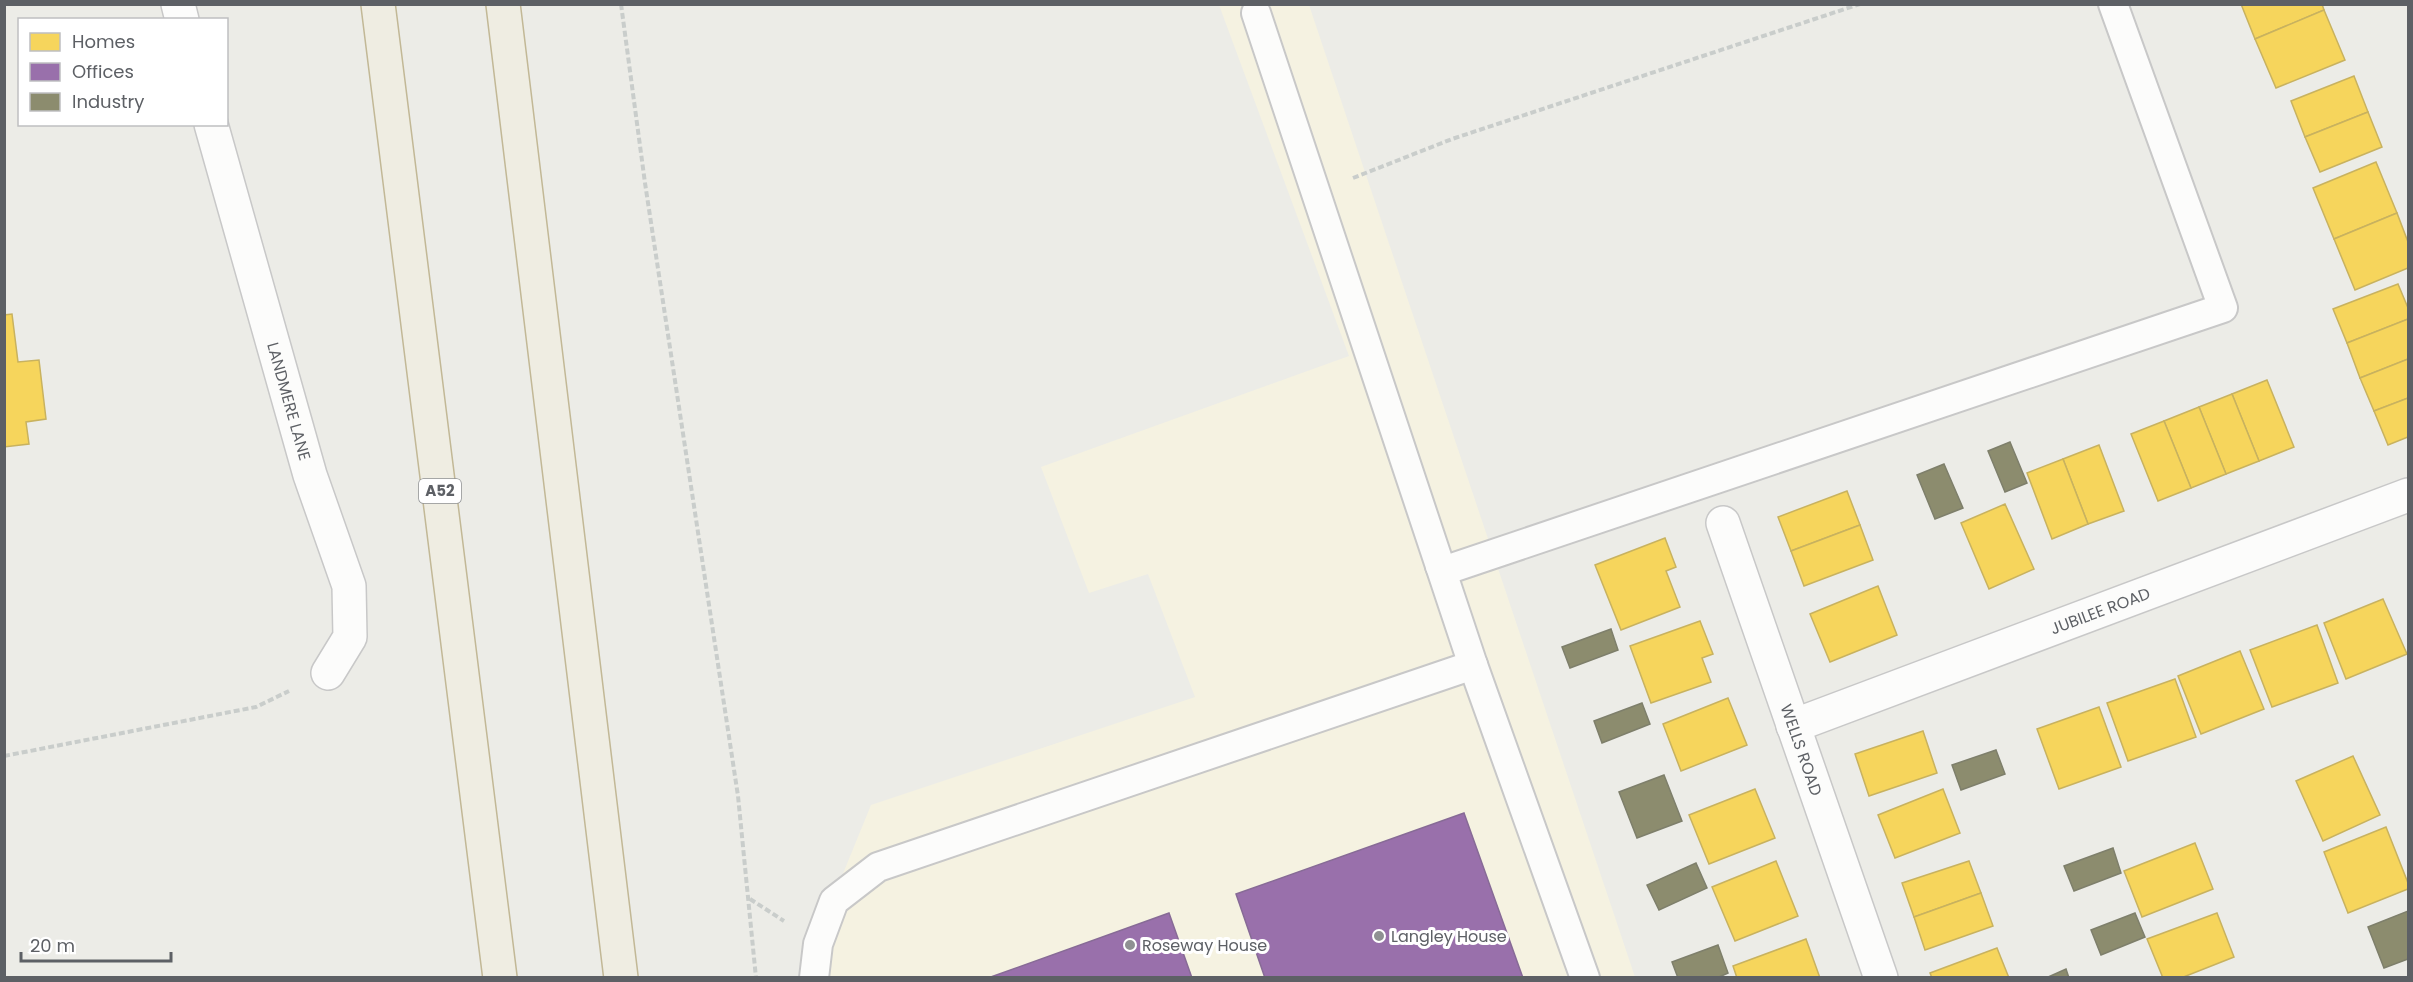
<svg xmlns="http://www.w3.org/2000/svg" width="2413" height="982" viewBox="0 0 2413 982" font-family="Poppins,sans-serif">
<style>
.commercial{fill:#f5f2e1}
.homes{fill:#f6d55c;stroke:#c8b25f;stroke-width:1.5}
.offices{fill:#9970ab;stroke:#876b96;stroke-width:1.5}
.industry{fill:#8c8c6e;stroke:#7e7f6b;stroke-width:1.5}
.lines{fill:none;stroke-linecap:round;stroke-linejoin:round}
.lane-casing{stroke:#c8c8c8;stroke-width:32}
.street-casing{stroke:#c8c8c8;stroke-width:36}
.highway-casing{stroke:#c2b896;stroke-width:36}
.path{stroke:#c9cdcb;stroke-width:4;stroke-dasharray:6 3;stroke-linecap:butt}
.lane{stroke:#fcfcfb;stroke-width:28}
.street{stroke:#fcfcfb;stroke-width:33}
.highway{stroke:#efede2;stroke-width:33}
.poi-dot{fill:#8f9192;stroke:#fff;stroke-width:2}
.labels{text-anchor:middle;stroke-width:6;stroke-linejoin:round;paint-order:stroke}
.shield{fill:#fff;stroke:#8e9093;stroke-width:1.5}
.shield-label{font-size:15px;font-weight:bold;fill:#5d6065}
.street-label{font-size:16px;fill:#5d6065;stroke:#fff}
.poi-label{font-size:16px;fill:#5d6065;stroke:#fff;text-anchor:start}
</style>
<rect width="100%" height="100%" fill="#ecece7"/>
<path class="commercial" d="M1219,5H1309L1635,977L817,978L811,952L871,805L1195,697L1148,574L1089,593L1041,467L1349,356Z"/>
<g class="homes">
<path d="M2241,4H2322L2324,10L2255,39Z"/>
<path d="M2324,10L2345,60L2276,88L2255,39Z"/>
<path d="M2354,76L2368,112L2305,137L2291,101Z"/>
<path d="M2368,112L2382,147L2320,172L2305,137Z"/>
<path d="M2376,162L2397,213L2334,239L2313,188Z"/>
<path d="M2397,213L2408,242V268L2355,290L2334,239Z"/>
<path d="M2398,284L2408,308V319L2347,343L2333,309Z"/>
<path d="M12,314L18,362L39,360L46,419L26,422L29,444L4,447V315Z"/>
<path d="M2408,319V359L2360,378L2347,343Z"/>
<path d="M2408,359V398L2374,411L2360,378Z"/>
<path d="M2267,380L2294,447L2259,461L2232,394Z"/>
<path d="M2232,394L2259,461L2226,474L2199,407Z"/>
<path d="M2408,398V437L2388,445L2374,411Z"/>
<path d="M2199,407L2226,474L2191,488L2164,421Z"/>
<path d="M2164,421L2191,488L2158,501L2131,434Z"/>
<path d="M2099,445L2124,511L2088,524L2063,459Z"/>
<path d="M2063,459L2088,524L2052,539L2027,473Z"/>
<path d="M1847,491L1860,525L1791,551L1778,517Z"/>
<path d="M2005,504L2034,569L1989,589L1961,523Z"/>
<path d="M1860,525L1873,560L1804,586L1791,551Z"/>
<path d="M1665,538L1676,567L1666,571L1680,607L1621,630L1595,565Z"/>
<path d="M1878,586L1897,635L1830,662L1810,614Z"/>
<path d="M2383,599L2407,654L2346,679L2324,623Z"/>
<path d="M1700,621L1713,654L1702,658L1711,682L1651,703L1630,646Z"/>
<path d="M2317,625L2338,683L2272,707L2250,650Z"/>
<path d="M2240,651L2264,709L2201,734L2178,676Z"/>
<path d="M2175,679L2196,737L2128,761L2107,703Z"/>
<path d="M1728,698L1747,745L1681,771L1663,724Z"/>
<path d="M2099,707L2121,767L2059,789L2037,729Z"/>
<path d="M1923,731L1937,773L1869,796L1855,754Z"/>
<path d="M2353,756L2380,815L2323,841L2296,781Z"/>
<path d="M1755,789L1775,838L1709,864L1689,815Z"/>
<path d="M1943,789L1960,833L1895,858L1878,815Z"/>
<path d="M2386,827L2408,883V889L2348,913L2324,852Z"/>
<path d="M2195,843L2213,889L2142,917L2124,871Z"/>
<path d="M1776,861L1798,916L1735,941L1712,887Z"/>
<path d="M1969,861L1981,893L1914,917L1902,883Z"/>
<path d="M1981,893L1993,926L1925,950L1914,917Z"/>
<path d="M2217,913L2234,957L2181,978H2163L2147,939Z"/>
<path d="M1806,939L1820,978H1737L1733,966Z"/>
<path d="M1997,948L2009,978H1932L1930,973Z"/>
</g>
<g class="offices">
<path d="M1464,813L1523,978H1265L1236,894Z"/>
<path d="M1169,913L1192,978H988Z"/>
</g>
<g class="industry">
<path d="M2010,442L2027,483L2005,492L1988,451Z"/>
<path d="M1944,464L1963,508L1935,519L1917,475Z"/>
<path d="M1611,629L1618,650L1570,668L1562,647Z"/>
<path d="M1642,703L1650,724L1602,743L1594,721Z"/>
<path d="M1996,750L2005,774L1961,790L1952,765Z"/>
<path d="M1664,775L1682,821L1637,838L1619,792Z"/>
<path d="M2113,848L2121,873L2074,891L2064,866Z"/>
<path d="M1696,863L1707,888L1659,910L1647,885Z"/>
<path d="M2408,911V959L2384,968L2368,927Z"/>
<path d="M2135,913L2145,937L2101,955L2091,930Z"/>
<path d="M1718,945L1728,973L1717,978H1678L1672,962Z"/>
<path d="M2066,969L2069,978H2046Z"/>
</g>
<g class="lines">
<defs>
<g id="lane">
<path d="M1440,566L1443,571L2223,308L2113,4"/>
<path d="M1473,665L1585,978"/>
<path d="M814,978L818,944L834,901L878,867L1473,665L1256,13"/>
</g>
<g id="street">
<path d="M178,4L182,20"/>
<path id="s1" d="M211,124L310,475L349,586L350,637L328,673"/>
<path id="s2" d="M1723,523L1881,978"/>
<path id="s3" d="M1793,726L2408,495"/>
</g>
<g id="highway">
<path d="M378,4L500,978"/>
<path d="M503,4L621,978"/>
</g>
</defs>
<use href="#lane" class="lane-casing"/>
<use href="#street" class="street-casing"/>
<use href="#highway" class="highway-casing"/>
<g class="path">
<path d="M621,4L645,183L738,796L756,978"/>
<path d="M1353,178L1452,139L1860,4"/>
<path d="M4,756L256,707L289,691"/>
<path d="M750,899L784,921"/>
</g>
<use href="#lane" class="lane"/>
<use href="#street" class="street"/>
<use href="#highway" class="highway"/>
</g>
<g class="poi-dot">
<circle cx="1379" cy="936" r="6"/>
<circle cx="1130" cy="945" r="6"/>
</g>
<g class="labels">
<rect class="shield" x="419" y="479" width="42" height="24" rx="4.5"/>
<g class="shield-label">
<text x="440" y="496">A52</text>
</g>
<g class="street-label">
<text dy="6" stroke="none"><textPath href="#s1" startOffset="288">LANDMERE LANE</textPath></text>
<text dy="6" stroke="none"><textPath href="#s3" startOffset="328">JUBILEE ROAD</textPath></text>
<text dy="6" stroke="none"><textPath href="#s2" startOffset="240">WELLS ROAD</textPath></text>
</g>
<g class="poi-label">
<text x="1391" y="942">Langley House</text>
<text x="1142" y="951">Roseway House</text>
</g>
</g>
<rect width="2413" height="982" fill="none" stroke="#5d6065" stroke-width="12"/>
<rect x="18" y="18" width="210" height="108" fill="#ffffff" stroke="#bebfc1" stroke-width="1.5"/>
<rect x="30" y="33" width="30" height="18" fill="#f6d55c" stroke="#bebfc1" stroke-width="1.5"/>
<text x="72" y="48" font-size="18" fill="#5d6065">Homes</text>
<rect x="30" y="63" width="30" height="18" fill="#9970ab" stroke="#bebfc1" stroke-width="1.5"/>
<text x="72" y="78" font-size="18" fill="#5d6065">Offices</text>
<rect x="30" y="93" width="30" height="18" fill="#8c8c6e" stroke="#bebfc1" stroke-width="1.5"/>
<text x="72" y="108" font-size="18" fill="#5d6065">Industry</text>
<path d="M21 952v9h150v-9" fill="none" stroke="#5d6065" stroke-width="3"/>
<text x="30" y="952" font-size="18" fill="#5d6065" stroke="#ffffff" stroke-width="4.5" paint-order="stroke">20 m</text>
</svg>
